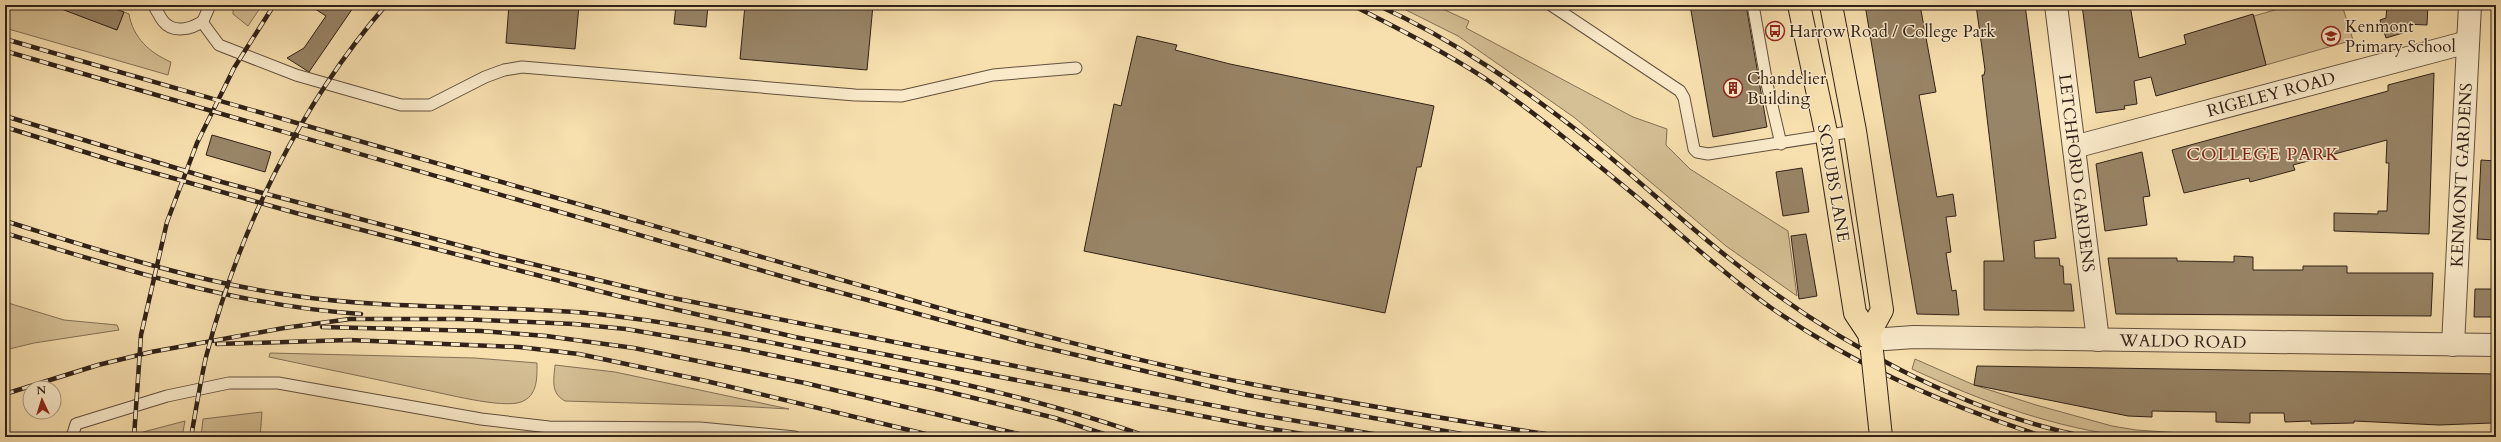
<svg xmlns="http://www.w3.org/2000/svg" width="2501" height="442" viewBox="0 0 2501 442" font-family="Cardo,serif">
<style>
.green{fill:#d5bf94;stroke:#837056}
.building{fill:#988466;stroke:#312118}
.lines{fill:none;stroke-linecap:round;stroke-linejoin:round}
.lane-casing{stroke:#62503e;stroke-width:13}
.street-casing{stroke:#62503e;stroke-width:24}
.primary-casing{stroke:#312118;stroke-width:24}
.lane{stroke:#faeaca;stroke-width:11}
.street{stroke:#faeaca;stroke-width:22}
.primary{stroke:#f7dfae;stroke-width:22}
.rail-casing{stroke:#312118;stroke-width:4.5}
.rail{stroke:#faeaca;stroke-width:3;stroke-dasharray:9;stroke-linecap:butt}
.primary-bridge-casing{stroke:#312118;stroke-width:24;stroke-linecap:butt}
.primary-bridge{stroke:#f7dfae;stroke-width:22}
.labels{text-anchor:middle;stroke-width:3;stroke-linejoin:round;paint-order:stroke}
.poi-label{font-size:17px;fill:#312118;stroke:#faeaca;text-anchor:start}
.street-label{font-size:17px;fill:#312118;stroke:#faeaca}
.neighbourhood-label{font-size:18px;letter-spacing:1px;fill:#7a1f14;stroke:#faeaca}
</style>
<rect width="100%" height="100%" fill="#f7dfae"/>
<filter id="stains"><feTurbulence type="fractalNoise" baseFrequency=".005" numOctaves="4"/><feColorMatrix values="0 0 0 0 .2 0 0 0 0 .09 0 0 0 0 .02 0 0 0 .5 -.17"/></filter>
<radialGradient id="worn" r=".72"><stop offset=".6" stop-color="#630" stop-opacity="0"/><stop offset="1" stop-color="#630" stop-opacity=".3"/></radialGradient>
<g class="green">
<path d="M5,5H81L78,15L117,30L124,12L129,14C133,38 150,53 171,62L168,75L5,28Z"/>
<path d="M233,5H262L248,26L233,14Z"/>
<path d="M1396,5H1434L1469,21L1466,28L1633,117L1667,129L1666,145L1690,169L1788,231L1797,296L1726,246L1575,118L1458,36Z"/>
<path d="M2292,5H2342L2353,40L2266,65L2254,16Z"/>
<path d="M5,302L64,320L117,325L119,330L34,343L5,350Z"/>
<path d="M270,353L475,358L537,363C537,377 538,396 521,402C502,409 443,393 421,389C371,378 320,368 269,357Z"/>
<path d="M1915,359L1974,385L2036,405L2112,426L2136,430L2241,437C2205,437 2167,441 2132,437C2057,429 1980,401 1912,369Z"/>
<path d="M555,365L615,372L789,409L735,406L565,401C550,393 554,379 555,365Z"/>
<path d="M262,412L260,437H201L203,419Z"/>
<path d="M185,421L182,437H143V432Z"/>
</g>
<g class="building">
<path d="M56,5H105L124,12L117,30L56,7Z"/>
<path d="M309,5H355L309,72L287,58L304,48L326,16Z"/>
<path d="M509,5H579L575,49L506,43Z"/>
<path d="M676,5H708L706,27L674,24Z"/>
<path d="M745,5H873L867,70L740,59Z"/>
<path d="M1690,5H1746L1767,127L1713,137Z"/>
<path d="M1865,5H1920L1936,92L1919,95L1937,197L1953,194L1956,216L1946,217L1951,252L1946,253L1952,291L1956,290L1959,315L1917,314Z"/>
<path d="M1976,5H2025L2056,238L2034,241L2035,258H2059L2060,266H2063L2064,284H2071L2074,311L1984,310V261H2004L1982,75H1984L1985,70Z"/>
<path d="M2082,5H2130L2139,58L2186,44L2184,35L2253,14L2266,65L2156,96L2151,77L2134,81L2137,104L2124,106L2125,109L2096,113Z"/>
<path d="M2387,5H2428L2427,25L2404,24L2406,32L2386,38L2380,20L2386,18Z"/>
<path d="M1137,36L1177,45L1175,50L1230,64L1434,106L1421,167H1417L1385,313L1084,251L1114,104L1121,106Z"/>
<path d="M2434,73L2429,234L2334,231V213L2378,214V211H2387L2389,163H2386L2387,140L2293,165L2295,170L2250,182L2249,178L2184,193L2172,150L2388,91V85Z"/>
<path d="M212,135L271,152L265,172L206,155Z"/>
<path d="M2142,152L2150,196L2143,197L2147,225L2105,231L2096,164Z"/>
<path d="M2481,160L2496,161V240L2477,239Z"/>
<path d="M1802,168L1809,212L1783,216L1776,172Z"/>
<path d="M1806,234L1817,296L1799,299L1791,236Z"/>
<path d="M2234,256L2253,257V270H2303V266H2347V273H2433L2431,316L2116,314L2108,258H2177V261L2234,262Z"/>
<path d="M2475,289H2496V317H2474Z"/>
<path d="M1977,366L2496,374V415H2492V423L2439,425L2354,421V423L2311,424V421L2285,422L2284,413H2250V423L2216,422V412H2206L2152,411V417L2128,416L1974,385Z"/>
</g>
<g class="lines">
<defs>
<g id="lane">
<path d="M153,5C157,10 159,16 163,21C173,34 192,29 203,21L210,5"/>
<path d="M1551,5L1680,91L1684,98L1694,149L1697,152L1708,154L1855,131"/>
<path d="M1753,5L1767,84L1781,144"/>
<path d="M202,22L219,45L296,75L401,105H430L485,77L504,70L522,67L855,95L902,96L993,75L1076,68"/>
<path d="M72,437L76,424L167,396L229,383H278L481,419L549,427L700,428L795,437"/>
</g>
<g id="street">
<path d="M2056,5L2098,340"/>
<path d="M2074,147L2468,42"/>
<path d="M1871,340L1914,337L2496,345"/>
<path d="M2453,345L2470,5"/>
</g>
<g id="primary">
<path d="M1799,5L1827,137L1855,313L1869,334L1872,351"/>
<path d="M1831,5L1855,131L1882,310L1869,334"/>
</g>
</defs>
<use href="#lane" class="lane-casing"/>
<use href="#street" class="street-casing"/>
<use href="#primary" class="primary-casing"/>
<use href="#lane" class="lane"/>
<use href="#street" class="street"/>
<use href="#primary" class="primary"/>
<defs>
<g id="rail">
<path d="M1352,5C1397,28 1443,51 1486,79C1534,112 1581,151 1626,188C1674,227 1719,271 1770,307C1854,366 1947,406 2045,437"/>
<path d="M1377,5C1455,40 1526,90 1593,143C1641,182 1686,225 1735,263C1834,342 1962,412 2087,437"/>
<path d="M5,39L960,314C1057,339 1153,365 1251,384C1356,404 1461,422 1567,437"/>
<path d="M5,51L798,281L1025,343L1247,395L1478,437"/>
<path d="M5,116L222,182L495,255L668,297L1261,415L1391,437"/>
<path d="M5,127L123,164L296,213L622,297L795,337L1258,427L1322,437"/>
<path d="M5,221C99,250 192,281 289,295C388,310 488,305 587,313C679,322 769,342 859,361C957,382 1054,403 1148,437"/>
<path d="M5,233C121,269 239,306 361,314"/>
<path d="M322,327L481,331L546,336L634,348L805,383L1031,437"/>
<path d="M217,344L349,340L519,347L579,354L706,381L938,437"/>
<path d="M5,394L98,365L151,352L284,328L350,319H460L574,324L626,329L742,349L933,388L1055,418L1113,437"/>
<path d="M134,437L141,335L167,222L197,143L234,68L274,5"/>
<path d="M191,437C196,410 200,383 206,357C239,229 300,105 386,5"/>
</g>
</defs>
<use href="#rail" class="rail-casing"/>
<use href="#rail" class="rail"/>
<defs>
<path id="primary-bridge" d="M1872,351L1881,437"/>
</defs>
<use href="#primary-bridge" class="primary-bridge-casing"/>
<use href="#primary-bridge" class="primary-bridge"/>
</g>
<defs>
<symbol id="bus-ring" viewBox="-11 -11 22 22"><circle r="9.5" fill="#faeaca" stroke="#8f2418" stroke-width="1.5"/><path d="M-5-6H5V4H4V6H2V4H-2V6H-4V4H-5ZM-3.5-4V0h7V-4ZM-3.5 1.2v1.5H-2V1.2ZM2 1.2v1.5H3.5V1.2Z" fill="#8f2418"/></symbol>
<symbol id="school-ring" viewBox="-11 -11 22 22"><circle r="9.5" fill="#faeaca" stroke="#8f2418" stroke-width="1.5"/><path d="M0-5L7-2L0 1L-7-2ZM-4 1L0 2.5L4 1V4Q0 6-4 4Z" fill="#8f2418"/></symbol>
<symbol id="building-ring" viewBox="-11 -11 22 22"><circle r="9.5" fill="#faeaca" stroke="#8f2418" stroke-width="1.5"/><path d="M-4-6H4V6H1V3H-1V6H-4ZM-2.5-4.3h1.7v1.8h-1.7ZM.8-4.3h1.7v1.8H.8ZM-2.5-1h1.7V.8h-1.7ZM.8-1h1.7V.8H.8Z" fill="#8f2418"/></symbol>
</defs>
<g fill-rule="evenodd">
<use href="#bus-ring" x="1764" y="20" width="22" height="22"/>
<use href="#school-ring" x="2320" y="25" width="22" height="22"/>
<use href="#building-ring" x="1722" y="77" width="22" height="22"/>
</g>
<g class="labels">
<g class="poi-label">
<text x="2345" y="32">Kenmont<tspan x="2345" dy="20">Primary School</tspan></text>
<text x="1789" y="37">Harrow Road / College Park</text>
<text x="1747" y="84">Chandelier<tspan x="1747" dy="20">Building</tspan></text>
</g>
<g class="street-label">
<text transform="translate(2271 94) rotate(-15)" y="6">RIGELEY ROAD</text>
<text transform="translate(2077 173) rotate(83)" y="6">LETCHFORD GARDENS</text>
<text transform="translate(2461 175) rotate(-87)" y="6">KENMONT GARDENS</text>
<text transform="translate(1834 183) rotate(80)" y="6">SCRUBS LANE</text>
<text transform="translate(2183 341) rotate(1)" y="6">WALDO ROAD</text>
</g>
<g class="neighbourhood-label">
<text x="2263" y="160">COLLEGE PARK</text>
</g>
</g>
<rect width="2501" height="442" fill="none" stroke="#f7dfae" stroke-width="20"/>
<rect x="6" y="6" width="2489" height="430" fill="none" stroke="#312118" stroke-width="2"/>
<rect x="10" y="10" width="2481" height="422" fill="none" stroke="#312118"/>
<g transform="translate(42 400) rotate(356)"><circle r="19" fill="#faeaca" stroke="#aa9a83"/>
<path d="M0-3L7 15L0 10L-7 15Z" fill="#8f2418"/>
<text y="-6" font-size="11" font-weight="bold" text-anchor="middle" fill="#312118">N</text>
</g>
<rect width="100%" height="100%" filter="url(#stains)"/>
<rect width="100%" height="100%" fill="url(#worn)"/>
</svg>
